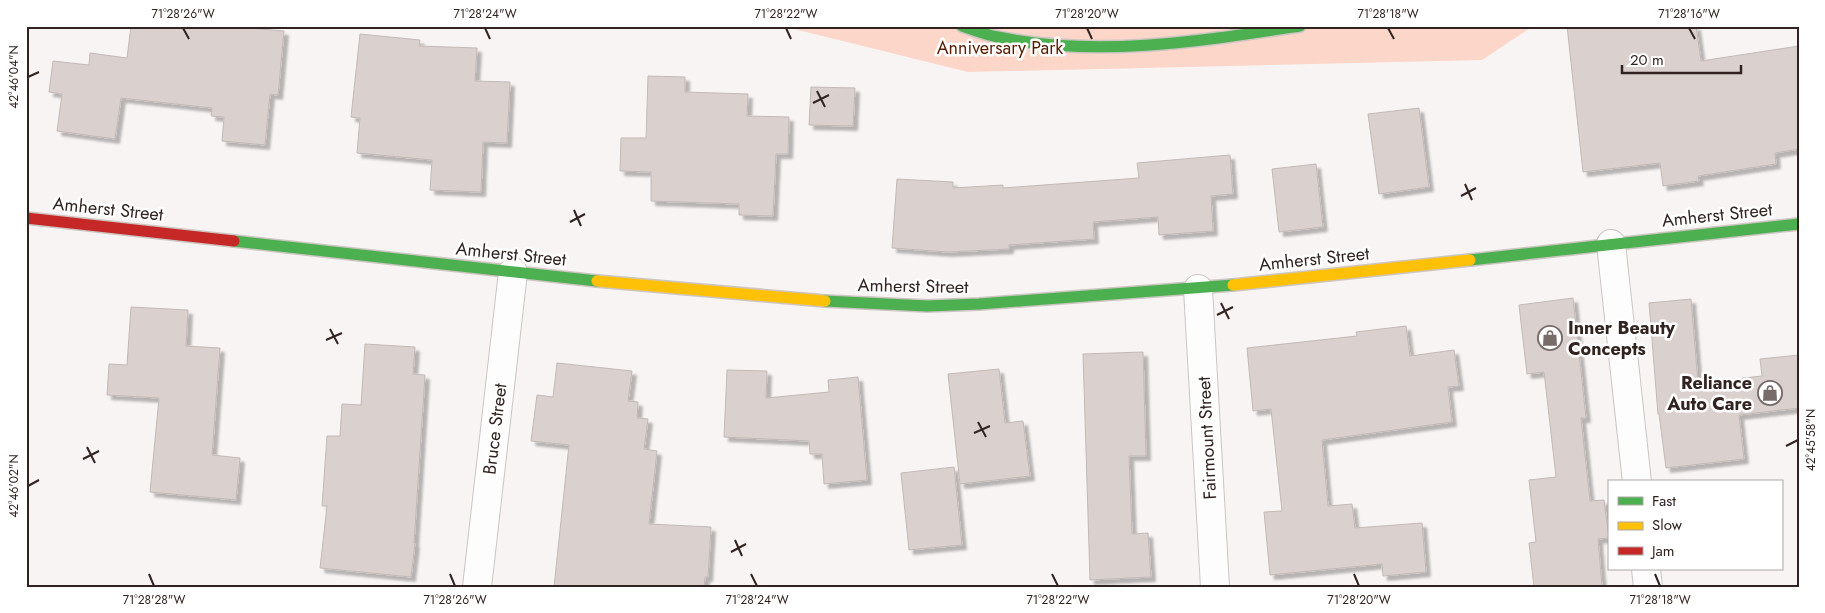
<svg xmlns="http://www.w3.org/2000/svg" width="1825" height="613" viewBox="0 0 1825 613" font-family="Jost,sans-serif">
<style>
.green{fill:#fcd6c9}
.building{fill:#dad1cf;stroke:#c2b9b6;filter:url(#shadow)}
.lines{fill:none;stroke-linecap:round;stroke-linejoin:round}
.street-casing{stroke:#cdc5c2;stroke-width:30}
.fast-casing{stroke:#cdc5c2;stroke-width:14}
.slow-casing{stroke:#cdc5c2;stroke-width:14}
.jam-casing{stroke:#cdc5c2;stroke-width:14}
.street{stroke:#fefdfd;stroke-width:28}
.fast{stroke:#4caf50;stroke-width:11}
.slow{stroke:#ffc107;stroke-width:11}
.jam{stroke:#c62828;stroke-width:11}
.ticks{fill:none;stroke:#31231f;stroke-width:2}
.labels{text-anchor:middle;stroke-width:5;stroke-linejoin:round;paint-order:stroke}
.park-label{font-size:18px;fill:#581c03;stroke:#fff}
.street-label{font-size:18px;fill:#31231f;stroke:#fff}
.poi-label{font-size:18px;font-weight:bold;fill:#31231f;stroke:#fff;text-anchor:start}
.neatline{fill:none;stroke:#31231f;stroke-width:2}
.ticks-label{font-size:12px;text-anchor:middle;fill:#31231f}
</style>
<defs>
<filter id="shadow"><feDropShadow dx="4.5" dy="4.5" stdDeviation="1" flood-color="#0004"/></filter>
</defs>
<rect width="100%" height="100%" fill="#f8f4f3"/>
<path class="green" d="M782,26H1533L1482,60L968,72Z"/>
<g class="building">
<path d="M131,26H225L284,31L278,95L270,94L265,145L222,141L224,117L211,116L212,108L121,98L115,139L57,131L62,94L49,92L53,61L89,65L90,53L127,58Z"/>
<path d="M1567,26H1696L1701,61L1799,46V149L1775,153L1776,164L1698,176L1699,181L1663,186L1660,163L1583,172Z"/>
<path d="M360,34L420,40L419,46L477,48L475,81L510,82L507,143L483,142L481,192L430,190L432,160L357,153L360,118L351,117Z"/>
<path d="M648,76L685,77V92L748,94L747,116L789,117L788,154H776L773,216L739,215V204L651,201V172L620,171L621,138H646Z"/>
<path d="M811,87L855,88L853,126L809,125Z"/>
<path d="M1419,108L1429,187L1379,194L1368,114Z"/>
<path d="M1230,155L1233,194L1211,196L1213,231L1159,235L1158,217L1093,222L1094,239L1009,245V249L948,252L892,248L897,179L953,182V188L1003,185V188L1139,178L1137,163Z"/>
<path d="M1316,164L1323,227L1279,232L1272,169Z"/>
<path d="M1573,298L1586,418H1581L1590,501L1604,500L1609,538L1598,539L1602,587H1534L1529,543L1536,542L1529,480L1556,477L1544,372L1527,374L1519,305Z"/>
<path d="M1691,299L1698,383L1762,376L1760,359L1799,355V408L1739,415L1744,459L1666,468L1659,414H1658L1649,303Z"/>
<path d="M131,307L188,310L186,346L220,348L212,455L240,458L236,500L150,492L159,398L107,395L109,364L127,365Z"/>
<path d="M1406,326L1410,356L1454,350L1459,386L1448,387L1452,422L1322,440L1328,506L1352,504L1355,528L1422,523L1426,572L1383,576L1382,564L1270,575L1264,512L1282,511L1271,409L1253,411L1247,348L1357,336L1356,332Z"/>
<path d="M365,344L415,347L413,374L425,375L414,543H415L411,577L320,568L327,506H322L327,436H340L342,404L361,405Z"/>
<path d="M1143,352L1146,456H1129L1132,534L1148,533L1151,577L1090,580L1083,354Z"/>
<path d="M557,363L632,371L628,401L638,402L637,418L648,419L644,449L657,451L649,524L711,527L708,577H705L704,587H554L569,445L531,441L537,395L553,397Z"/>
<path d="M999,369L1005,423L1023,421L1030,476L960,484L948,374Z"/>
<path d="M727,370L767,371L766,398L829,392L828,380L858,377L867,480L824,484L822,454H810L809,441L724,437Z"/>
<path d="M954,467L962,545L909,550L901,473Z"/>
</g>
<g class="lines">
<defs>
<g id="street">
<path d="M1611,244L1637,482"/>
<path d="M1198,289L1215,587"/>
<path d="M1646,569L1648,587"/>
<path d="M477,587L513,272"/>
</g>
<g id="fast">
<path d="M962,26C974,30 986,35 998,37C1097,58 1202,41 1300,26"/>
<path d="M234,241L597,281"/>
<path d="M1470,260L1799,224"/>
<path d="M825,301L927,306L979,304L1233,285"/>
</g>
<g id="slow">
<path d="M597,281L825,301"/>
<path d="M1233,285L1470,260"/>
</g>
<path id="jam" d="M26,218L234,241"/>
</defs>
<use href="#street" class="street-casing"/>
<use href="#fast" class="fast-casing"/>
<use href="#slow" class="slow-casing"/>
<use href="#jam" class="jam-casing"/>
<use href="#street" class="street"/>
<use href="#fast" class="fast"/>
<use href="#slow" class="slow"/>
<use href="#jam" class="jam"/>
</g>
<path class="ticks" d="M183,28L189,39M485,28L490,39M786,28L791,39M1087,28L1092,39M1388,28L1394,39M1689,28L1695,39M28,77L39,72M817,91L825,107M813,103L829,95M1465,184L1472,200M1461,196L1476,188M574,210L581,226M570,222L585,214M1221,303L1229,319M1217,315L1233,307M330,329L338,344M326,340L342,333M978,422L986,437M974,433L990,426M1786,446L1798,440M87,447L95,463M83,459L99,451M28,486L39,480M735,540L742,556M731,552L746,544M149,574L154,586M450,574L455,586M751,574L757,586M1052,574L1058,586M1354,574L1359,586M1655,574L1660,586"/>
<defs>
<symbol id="shop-ring" viewBox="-11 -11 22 22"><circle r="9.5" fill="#fff" stroke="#776c69" stroke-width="1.5"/><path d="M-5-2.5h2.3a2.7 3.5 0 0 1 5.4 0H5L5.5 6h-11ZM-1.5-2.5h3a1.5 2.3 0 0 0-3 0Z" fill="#776c69"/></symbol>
</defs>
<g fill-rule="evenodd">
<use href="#shop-ring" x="1536" y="324" width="28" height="28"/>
<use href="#shop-ring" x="1756" y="379" width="28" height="28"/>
</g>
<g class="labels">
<g class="park-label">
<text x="1000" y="54">Anniversary Park</text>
</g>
<g class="street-label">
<text transform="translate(108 209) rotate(6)" y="6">Amherst Street</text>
<text transform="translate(1717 215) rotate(-6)" y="6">Amherst Street</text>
<text transform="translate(511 254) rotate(6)" y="6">Amherst Street</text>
<text transform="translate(1314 259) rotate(-6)" y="6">Amherst Street</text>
<text transform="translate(913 286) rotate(1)" y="6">Amherst Street</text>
<text transform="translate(495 429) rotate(-83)" y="6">Bruce Street</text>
<text transform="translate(1207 438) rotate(-93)" y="6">Fairmount Street</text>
</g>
<g class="poi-label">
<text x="1568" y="334">Inner Beauty<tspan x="1568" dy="21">Concepts</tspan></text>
<text x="1752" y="389" text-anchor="end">Reliance<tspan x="1752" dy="21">Auto Care</tspan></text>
</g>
</g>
<rect width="1825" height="613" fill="none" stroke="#ffffff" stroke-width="55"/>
<rect x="1608" y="480" width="175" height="90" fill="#ffffff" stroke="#ada7a5"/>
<rect x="1618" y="497" width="25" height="8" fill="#4caf50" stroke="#ada7a5"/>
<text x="1652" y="506" font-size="15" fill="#31231f">Fast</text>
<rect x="1618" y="522" width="25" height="8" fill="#ffc107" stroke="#ada7a5"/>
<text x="1652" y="530" font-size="15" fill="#31231f">Slow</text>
<rect x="1618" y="547" width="25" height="8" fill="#c62828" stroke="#ada7a5"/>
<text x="1652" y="556" font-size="15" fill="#31231f">Jam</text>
<path d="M1622 65v8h119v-8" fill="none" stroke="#31231f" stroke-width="2.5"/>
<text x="1630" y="65" font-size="15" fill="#31231f" stroke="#ffffff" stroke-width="4" paint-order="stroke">20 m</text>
<rect x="28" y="28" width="1770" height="558" class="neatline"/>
<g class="ticks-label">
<text x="183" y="18">71°28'26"W</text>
<text x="485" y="18">71°28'24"W</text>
<text x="786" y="18">71°28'22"W</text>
<text x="1087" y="18">71°28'20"W</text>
<text x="1388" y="18">71°28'18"W</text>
<text x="1689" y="18">71°28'16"W</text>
<text transform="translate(14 77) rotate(-90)" y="4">42°46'04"N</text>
<text transform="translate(1811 440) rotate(-90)" y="4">42°45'58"N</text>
<text transform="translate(14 486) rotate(-90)" y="4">42°46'02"N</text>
<text x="154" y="604">71°28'28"W</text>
<text x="455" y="604">71°28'26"W</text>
<text x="757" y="604">71°28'24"W</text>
<text x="1058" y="604">71°28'22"W</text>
<text x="1359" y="604">71°28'20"W</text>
<text x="1660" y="604">71°28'18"W</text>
</g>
</svg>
